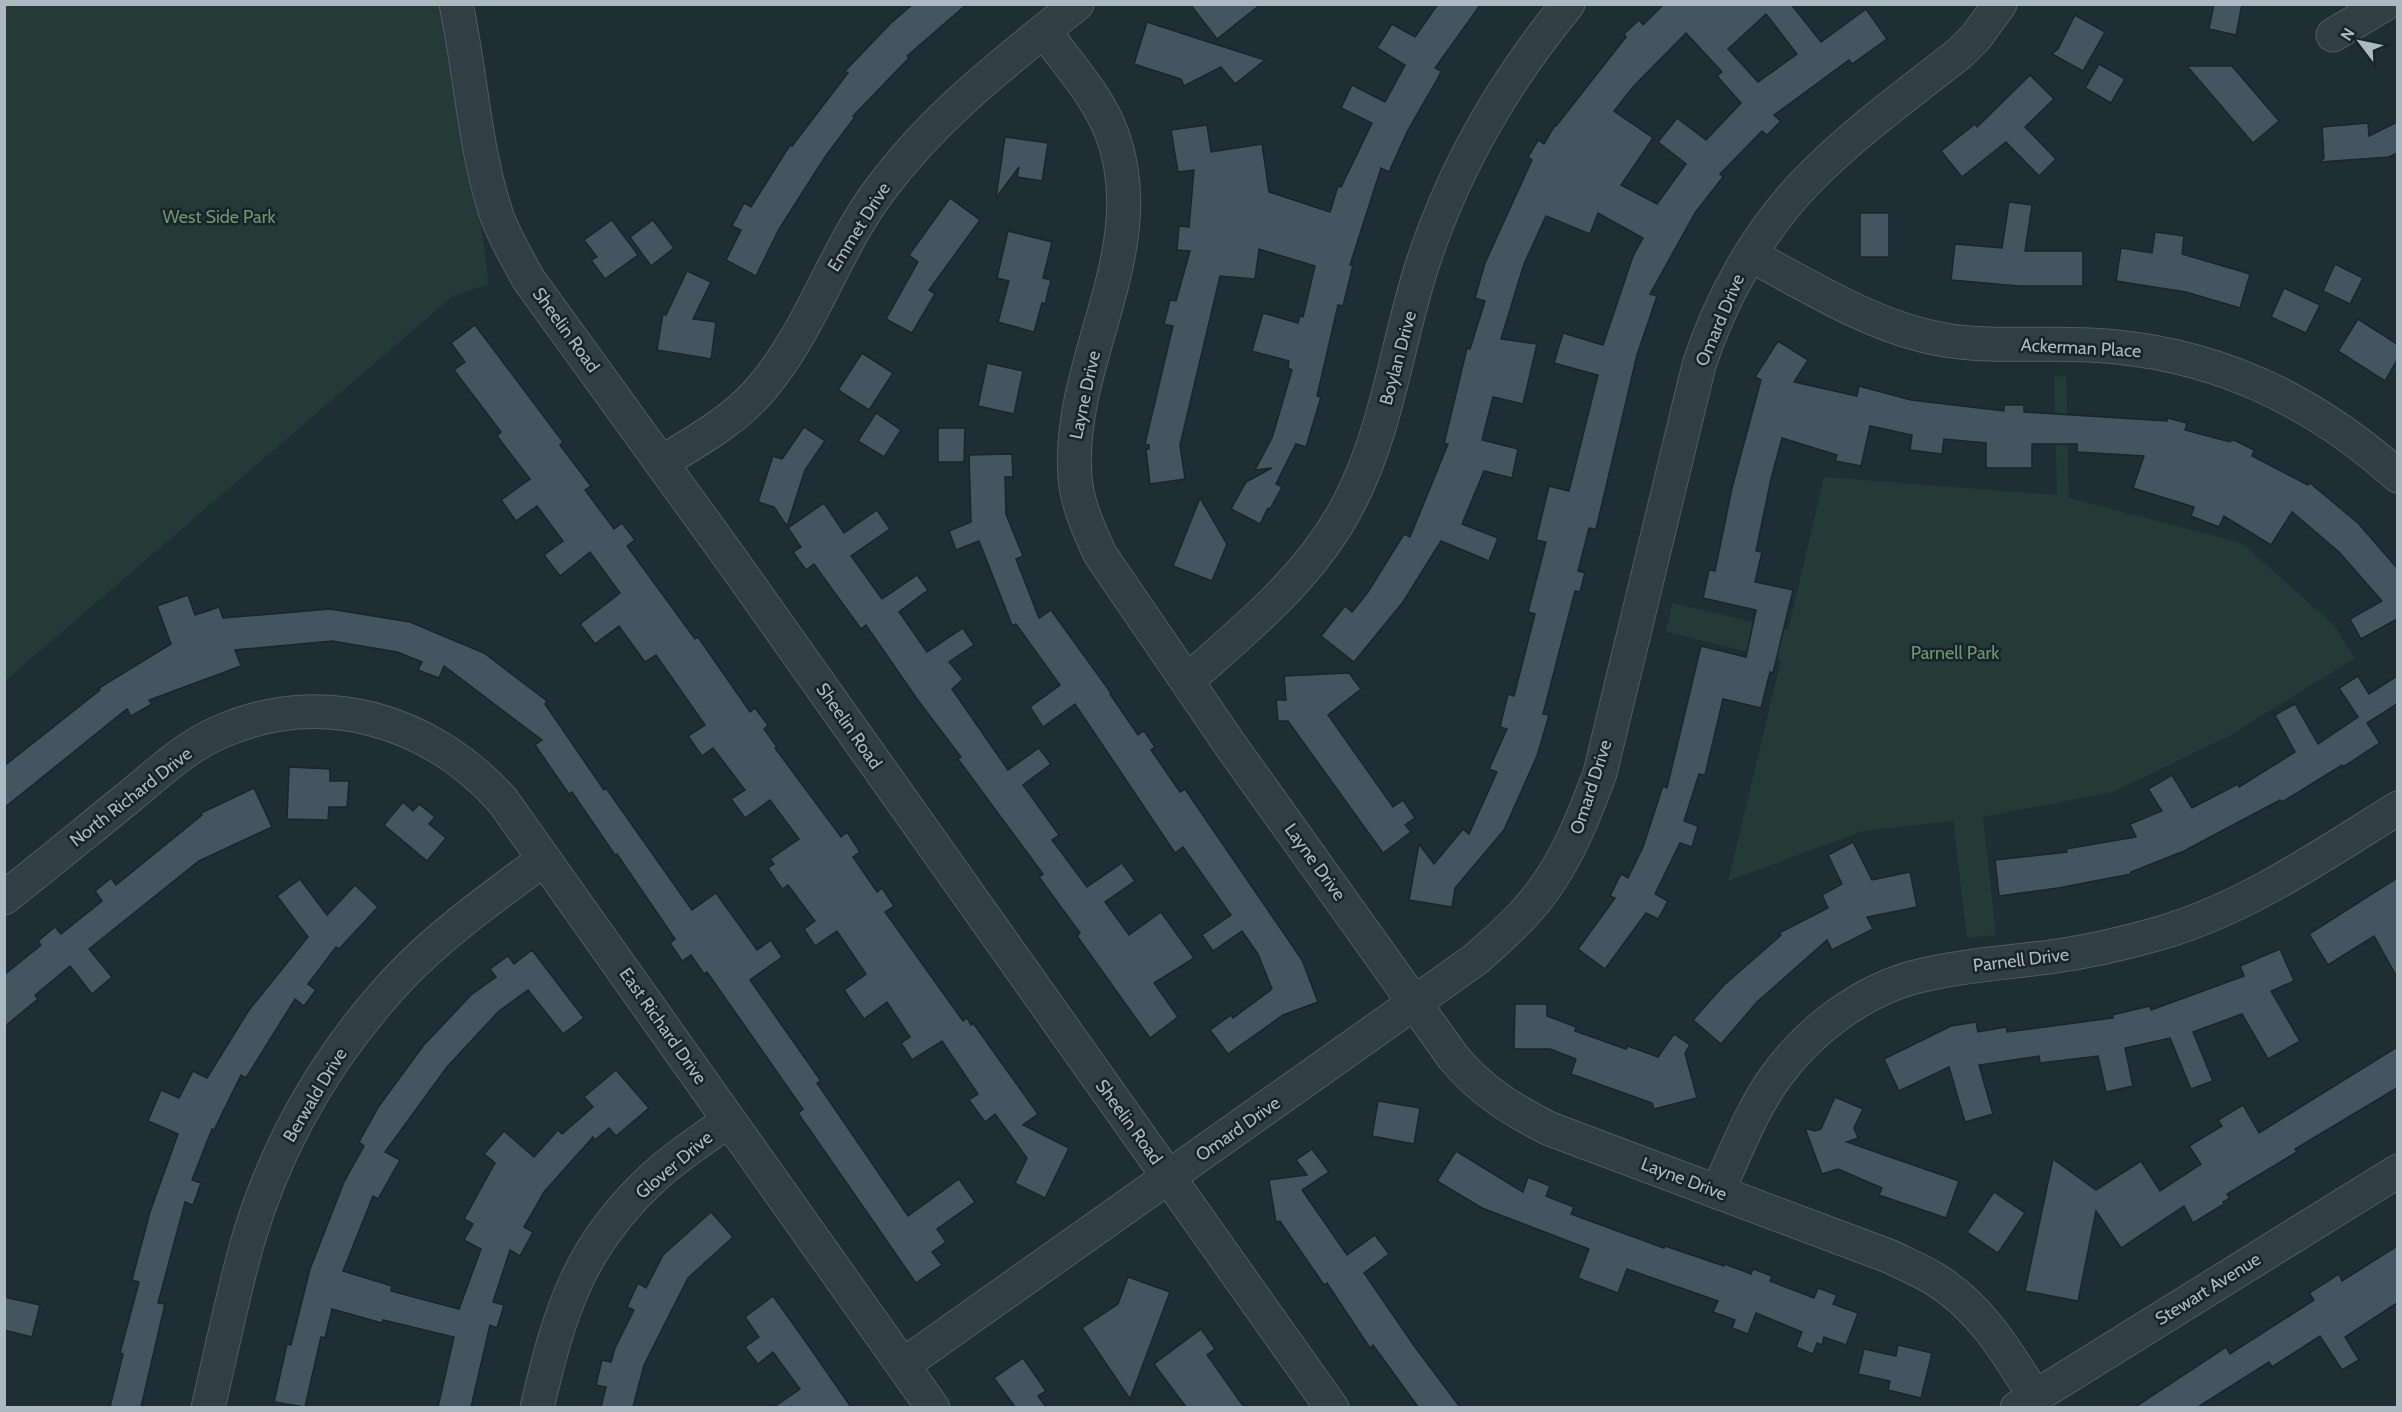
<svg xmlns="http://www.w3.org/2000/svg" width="2402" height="1412" viewBox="0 0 2402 1412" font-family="Cabin,sans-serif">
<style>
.green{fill:#243a36}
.building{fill:#45555f;stroke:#1a252c;stroke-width:1.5;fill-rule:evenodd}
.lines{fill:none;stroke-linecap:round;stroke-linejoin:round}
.minor-casing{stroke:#505c64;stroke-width:35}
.minor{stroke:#323e46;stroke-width:33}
.labels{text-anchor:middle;stroke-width:5;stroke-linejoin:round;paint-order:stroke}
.park-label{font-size:18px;fill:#6c986d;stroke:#18232a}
.street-label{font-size:18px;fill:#acb9c3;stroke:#18232a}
</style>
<rect width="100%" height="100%" fill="#1f2d35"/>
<g class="green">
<path d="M4,5H452L489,284L453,296L5,681Z"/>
<path d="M2066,376L2069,498L2242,543L2334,625L2355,658L2231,735L2113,792L1983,817L1996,935L1967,938L1953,821L1863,831L1728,881L1781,660L1666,632L1672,603L1788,630L1824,477L2057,495L2054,377Z"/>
</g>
<g class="building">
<path d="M913,4H967L907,56L909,58L853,116L855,117L825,157L779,229L756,276L726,260L741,230L732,226L744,203L751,207L790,145L792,146L848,73L845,71L891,23Z"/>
<path d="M1190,4H1261L1217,39Z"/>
<path d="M1438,4H1481L1435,68L1441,71L1439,76L1408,130L1389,172L1381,168L1350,265H1353L1343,306L1338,305L1317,396L1321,397L1306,447L1296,444L1276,484L1282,487L1270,509L1268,508L1260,524L1231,509L1246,482L1272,468L1255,470L1272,438L1292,370L1288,368L1289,361L1252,351L1263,313L1298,323L1300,316L1303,317L1315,266L1259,249L1255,279L1220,276L1180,445L1185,479L1150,484L1146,449H1149V445L1145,444L1173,326L1164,324L1170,300L1176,301L1190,251L1177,250L1179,226L1189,227L1194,170L1178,172L1171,130L1207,125L1211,152L1262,144L1269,192L1330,212L1338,186L1341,187L1372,123L1341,108L1352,85L1385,102L1405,65L1377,48L1392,24L1415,37Z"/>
<path d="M1664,4H1791L1821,42L1866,9L1887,39L1852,64L1849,60L1774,115L1781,121L1767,135L1762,131L1720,174L1723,177L1695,213L1650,294L1657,296L1637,355L1596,529L1589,528L1578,571L1585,573L1580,592L1575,591L1543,714L1549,715L1537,756L1504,830L1455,888L1452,907L1409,900L1419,844L1434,864L1463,829L1469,834L1497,772L1489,769L1507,729L1500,727L1508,694L1514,696L1535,614L1528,612L1546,542L1536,540L1549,486L1569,491L1598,375L1554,363L1563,333L1603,345L1633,256L1643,238L1598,213L1590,234L1546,216L1524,264L1501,339L1537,344L1523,404L1493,397L1482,440L1518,449L1512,478L1484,471L1462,524L1498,538L1489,561L1441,541L1403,602L1354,662L1321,636L1345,606L1352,612L1368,592L1404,534L1410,537L1448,444H1444L1467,348L1470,349L1485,301L1475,298L1485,263L1532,160L1528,157L1538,140L1544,144L1555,125L1556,126L1626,37L1624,34L1639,20L1643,25ZM1766,14L1797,54L1758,82L1728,49ZM1686,33L1722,72L1717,76L1741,103L1706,140L1677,118L1658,142L1686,164L1657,204L1621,185L1653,138L1614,111L1633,87Z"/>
<path d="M2214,4H2242L2236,35L2209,29Z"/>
<path d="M2075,15L2105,32L2083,71L2052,54L2058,49Z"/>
<path d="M1147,22L1199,39L1265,60L1235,84L1221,67L1184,86L1181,79L1134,64Z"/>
<path d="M2099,64L2125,79L2111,103L2085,88Z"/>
<path d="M2187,66H2232L2279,121L2253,143Z"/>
<path d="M2030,75L2054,99L2025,127L2056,159L2039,176L2006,142L1962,177L1941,151L1975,124L1977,127Z"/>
<path d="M2397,122V153L2389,157L2320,162L2324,158L2322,127L2368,123L2369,136Z"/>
<path d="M1005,137L1048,143L1042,181L1017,177L1019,167L996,198Z"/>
<path d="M950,198L980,220L929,290L935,294L912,333L886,319L918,262L909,255Z"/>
<path d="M2009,202L2032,205L2025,251H2083V286H2019L1951,280L1955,244L2002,248Z"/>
<rect x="1860" y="213" width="29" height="44"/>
<path d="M612,220L638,255L605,279L591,260L597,257L584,240Z"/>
<path d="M653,220L674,248L651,266L630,237Z"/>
<path d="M1008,231L1052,242L1043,278L1051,280L1045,304L1042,303L1034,332L998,322L1009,281L997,278Z"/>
<path d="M2155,232L2184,236L2182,254L2250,274L2240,308L2186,292L2116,281L2121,248L2152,253Z"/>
<path d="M2335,264L2363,278L2350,304L2323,291Z"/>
<path d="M687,271L711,282L693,319L716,322L711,359L657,350L663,314L666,315Z"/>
<path d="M2284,288L2320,305L2306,333L2271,317Z"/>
<path d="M2358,319L2397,344V360L2385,381L2338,351Z"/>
<path d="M475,325L563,442L560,445L591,486L585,490L614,529L622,523L635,540L627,546L695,639L698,637L750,712L755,708L768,725L764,729L777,747L775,748L841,837L847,832L860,852L853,857L877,892L882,888L894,906L885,912L963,1021L967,1018L971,1025L973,1023L1038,1114L1023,1125L1069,1148L1045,1198L1015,1183L1027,1158L995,1114L985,1122L969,1100L978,1094L942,1041L912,1060L901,1043L910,1037L887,1002L864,1019L844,990L866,974L837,931L815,946L804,929L815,921L788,885L782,889L768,868L774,864L770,859L799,839L770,800L745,818L731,799L745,790L713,748L702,756L688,736L705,725L656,655L645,662L619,626L595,644L580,624L620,593L590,552L560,576L544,555L563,541L537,506L516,521L501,500L530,479L497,436L501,432L454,370L465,362L451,343Z"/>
<path d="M1778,341L1808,360L1794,382L1857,396L1859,386L1911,400L2004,411V405H2024V412L2167,421V418L2187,423L2185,430L2230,442L2232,439L2254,450L2252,456L2308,485L2310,483L2358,523L2397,568V619L2361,639L2350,619L2382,601L2339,552L2292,512L2271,545L2224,516L2219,527L2191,516L2194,507L2133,488L2144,456L2077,452V444H2032V468H1986V443L1944,439L1942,454L1910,450L1912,435L1870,426L1861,466L1835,461L1837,455L1782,438L1771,479L1756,551L1762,552L1755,582L1793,590L1773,673L1770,672L1761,708L1723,699L1705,775L1699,774L1684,821L1698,826L1692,847L1680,843L1655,894L1668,901L1658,919L1646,913L1605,969L1578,949L1615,898L1610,896L1621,874L1628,878L1643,847L1663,786L1667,788L1701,646L1746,657L1756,610L1703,598L1709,570L1715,571L1732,488L1761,380L1755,377Z"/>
<path d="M862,353L893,373L869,410L838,390Z"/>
<path d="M987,363L1023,371L1014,414L978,406Z"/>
<path d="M876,413L901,430L884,457L858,441Z"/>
<path d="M804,427L825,441L805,470L787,526L774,507L758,502L773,456L782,459Z"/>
<path d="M938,428H965L964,462H938Z"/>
<path d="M1012,454L1013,477H1005L1006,514L1023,556L1016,559L1039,618L1051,610L1111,693L1110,694L1138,735L1144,731L1155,747L1151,750L1180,792L1185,789L1302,960L1318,1002L1283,1015L1228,1054L1210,1030L1231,1015L1233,1018L1272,989L1258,954L1242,931L1213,951L1202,935L1231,915L1183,847L1175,853L1075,704L1043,727L1030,707L1060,685L1016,624L1012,625L979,541L956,550L949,531L971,522L969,455Z"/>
<path d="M1200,498L1227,544L1212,581L1173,566Z"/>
<path d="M824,503L844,533L877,510L890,529L851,556L882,599L917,575L928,590L899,612L927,652L963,628L974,645L949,662L963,679L952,689L1008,770L1039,748L1051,764L1023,785L1059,835L1052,840L1087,887L1122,863L1135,881L1105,902L1129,935L1161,912L1194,958L1154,983L1178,1017L1150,1038L1077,936L1080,933L1039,877L1043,874L958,759L961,757L917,699L866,625L861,629L814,564L806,570L793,552L801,547L788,528Z"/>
<path d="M188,595L195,615L219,607L223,618L330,609L410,622L484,653L547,701L545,704L604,790L606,788L692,910L716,893L757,950L771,940L782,957L750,980L821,1081L817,1083L908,1216L959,1179L975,1202L937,1229L946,1242L932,1252L942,1265L916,1283L798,1113L803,1109L707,972L704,974L691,955L682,961L670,943L675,939L617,854L615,855L572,792L569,794L535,745L542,740L444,666L439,678L418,670L422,662L397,652L332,641L235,650L241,666L149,700L152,704L131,716L127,709L4,808V766L100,690L99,688L171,644L157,606Z"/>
<path d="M1349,673L1361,689L1328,715L1393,807L1403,800L1415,818L1405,825L1411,832L1383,853L1288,721H1278L1276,700H1286L1284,676Z"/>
<path d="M2358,676L2369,694L2397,676V704L2367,723L2380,743L2343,767L2342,765L2282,802L2280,800L2184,851L2131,872V874L2058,888L1999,896L1995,860L2067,852L2066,849L2136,837L2130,824L2162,811L2148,789L2172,775L2192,808L2238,784L2239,787L2295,752L2275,715L2295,704L2318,744L2358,717L2339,688Z"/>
<path d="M289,767L330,769V781H349L347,807H329L328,820L287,819Z"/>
<path d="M254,788L272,827L199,861L89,949L112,977L92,994L70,966L35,995L38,999L4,1027V975L41,945L38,941L55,927L61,934L102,901L95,891L111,878L116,885L202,815L201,813Z"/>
<path d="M403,802L413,811L419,804L435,817L429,824L446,838L427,861L384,825Z"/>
<path d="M1853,842L1872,880L1910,872L1917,907L1867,917L1873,929L1832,950L1827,940L1757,1002L1721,1044L1693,1020L1723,986L1781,935L1779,933L1828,908L1822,895L1842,884L1828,855Z"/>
<path d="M2397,878V977L2374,936L2328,965L2309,934Z"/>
<path d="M300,879L327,915L355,885L378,907L339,949L336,947L308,984L316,990L304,1006L295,999L246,1078L241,1075L214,1130L212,1129L192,1180L201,1183L193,1205L185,1202L158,1303L165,1304L141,1407H110L123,1354L120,1353L139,1282L132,1280L150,1212L178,1134L148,1121L161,1090L179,1098L193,1071L207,1078L249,1010L308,937L277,896Z"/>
<path d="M2280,949L2294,981L2271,991L2300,1041L2268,1059L2242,1014L2193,1032L2213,1081L2191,1089L2170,1038L2125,1048L2133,1086L2106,1092L2098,1056L2040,1063L2039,1056L1979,1065L1993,1114L1965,1122L1949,1067L1899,1091L1884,1059L1951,1026L1976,1022L1978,1032L2006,1027L2007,1032L2113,1018L2112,1015L2150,1006L2151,1010L2244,976L2240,966Z"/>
<path d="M532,950L584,1018L563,1034L528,990L499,1011L447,1067L385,1152L400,1160L378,1199L373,1196L343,1271L392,1286L391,1291L459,1309L481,1249L464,1240L473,1224L464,1219L495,1163L484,1154L504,1131L534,1157L558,1130L562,1134L593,1107L584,1097L616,1070L649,1108L616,1136L609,1128L595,1140L593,1137L544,1192L524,1227L533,1232L520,1256L510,1250L493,1302L504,1305L497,1328L490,1325L471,1407H438L454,1337L383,1320L382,1323L332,1309L325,1338L321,1337L305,1407L274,1402L287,1344L291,1345L310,1269L344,1182L364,1146L359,1142L379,1106L423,1046L471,995L496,977L490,969L508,956L514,964Z"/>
<path d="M1515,1004H1547V1016L1576,1027L1575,1031L1626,1049L1628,1046L1658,1057L1674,1034L1690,1045L1685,1053L1697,1098L1654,1109L1652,1103L1571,1074L1576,1059L1550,1049H1514Z"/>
<path d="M2397,1047V1088L2295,1149L2297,1152L2227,1194L2230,1198L2223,1202L2224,1204L2193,1223L2184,1206L2121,1248L2096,1211L2078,1301L2025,1291L2053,1159L2096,1190L2141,1161L2160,1191L2201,1164L2189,1146L2222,1126L2218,1120L2243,1105L2259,1133Z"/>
<path d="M1835,1097L1863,1109L1854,1128L1858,1138L1847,1142L1959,1181L1946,1218L1879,1195L1882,1188L1838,1169L1822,1174L1805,1128L1815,1131L1821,1129Z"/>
<path d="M1378,1101L1420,1108L1414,1144L1372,1136Z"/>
<path d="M1312,1149L1329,1172L1302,1190L1347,1255L1375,1235L1389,1254L1364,1273L1415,1347L1460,1407H1418L1373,1345L1370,1348L1327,1283L1324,1285L1280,1221L1276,1222L1269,1180L1307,1175L1296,1160Z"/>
<path d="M1456,1151L1523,1192L1528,1177L1550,1186L1546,1196L1574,1207L1571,1214L1664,1248L1665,1246L1724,1266L1725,1264L1751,1274L1753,1269L1772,1276L1770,1281L1814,1298L1818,1288L1837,1295L1833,1304L1858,1313L1846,1345L1824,1337L1822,1345L1817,1343L1813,1354L1796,1347L1802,1332L1756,1313L1748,1334L1732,1328L1735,1320L1713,1312L1718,1301L1627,1269L1618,1293L1578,1278L1589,1249L1482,1208L1437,1181Z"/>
<path d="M1994,1192L2025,1213L1998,1253L1967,1232Z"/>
<path d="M711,1212L733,1237L688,1278L644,1365L633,1407H601L606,1387L596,1385L602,1360L611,1362L615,1348L634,1310L627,1307L638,1283L646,1288L663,1255Z"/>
<path d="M2397,1246V1303L2345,1337L2359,1360L2342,1370L2320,1336L2272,1367L2269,1362L2198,1407H2135L2226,1347L2230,1354L2314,1300L2309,1293L2339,1274L2342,1281Z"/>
<path d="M1128,1277L1170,1292L1130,1399L1082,1328L1118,1304Z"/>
<path d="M773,1296L808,1345L851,1407H774L800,1389L773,1352L758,1364L745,1347L759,1337L745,1317Z"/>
<path d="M4,1297L40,1305L32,1337L4,1330Z"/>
<path d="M1201,1329L1215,1349L1207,1355L1244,1407H1186L1154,1364Z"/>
<path d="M1898,1345L1932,1353L1921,1398L1888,1390L1890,1381L1858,1374L1864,1349L1896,1356Z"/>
<path d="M1023,1358L1046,1391L1038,1396L1046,1407H1015L994,1378Z"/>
</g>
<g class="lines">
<defs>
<g id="minor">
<path d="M456,4C471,73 474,146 496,213C504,237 517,258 529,280L733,562L1332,1408"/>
<path d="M1044,31C1068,64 1098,96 1112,134C1155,250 1066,361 1075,477C1077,504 1089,530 1100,554L1229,743L1453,1057C1480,1090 1512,1110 1550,1129L1891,1257C1905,1264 1920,1270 1933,1278C1980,1306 2007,1352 2035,1397"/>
<path d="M2333,35L2385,4"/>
<path d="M1750,255C1813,288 1874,328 1945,340C1993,348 2042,342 2090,345C2210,351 2308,396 2398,476"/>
<path d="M662,462C697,441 733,421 760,390C811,331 833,253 879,191C935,115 1004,63 1077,4"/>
<path d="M1187,681C1246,628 1310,578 1348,505C1386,433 1396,350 1420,272C1451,173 1502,84 1568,4"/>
<path d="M4,898C46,865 87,831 128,798C157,774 185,747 220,732C322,687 431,720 503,801L933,1408"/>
<path d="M1717,1192C1736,1153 1751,1110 1777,1075C1809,1031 1859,993 1911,978C1956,966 2004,963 2050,957C2086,952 2122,944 2157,934C2245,909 2321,856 2398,808"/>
<path d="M903,1365L1476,959C1491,946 1506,932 1520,918C1560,877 1581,825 1600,773L1699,365C1721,298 1757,233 1806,182C1852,134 1908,94 1960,53L1976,37L2000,4"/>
<path d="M208,1408C221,1353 232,1298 247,1244C276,1144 329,1053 400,977C443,932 495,896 544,859"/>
<path d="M537,1408C560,1310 579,1245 656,1175C678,1155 705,1138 729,1120"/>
<path d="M2017,1408L2398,1171"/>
</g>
</defs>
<use href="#minor" class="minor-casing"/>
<use href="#minor" class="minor"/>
</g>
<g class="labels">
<g class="park-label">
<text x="219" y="223">West Side Park</text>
<text x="1955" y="659">Parnell Park</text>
</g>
<g class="street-label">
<text transform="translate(859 227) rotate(-58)" y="6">Emmet Drive</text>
<text transform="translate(1720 320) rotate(-67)" y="6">Omard Drive</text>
<text transform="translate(566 330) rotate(54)" y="6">Sheelin Road</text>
<text transform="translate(2081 348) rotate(3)" y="6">Ackerman Place</text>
<text transform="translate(1398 358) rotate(-75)" y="6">Boylan Drive</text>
<text transform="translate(1085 395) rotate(-78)" y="6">Layne Drive</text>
<text transform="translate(849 726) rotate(55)" y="6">Sheelin Road</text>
<text transform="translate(1591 787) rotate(-72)" y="6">Omard Drive</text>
<text transform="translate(131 797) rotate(-38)" y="6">North Richard Drive</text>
<text transform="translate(1315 862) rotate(54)" y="6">Layne Drive</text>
<text transform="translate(2021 960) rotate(-7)" y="6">Parnell Drive</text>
<text transform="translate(663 1026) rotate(55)" y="6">East Richard Drive</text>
<text transform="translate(315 1095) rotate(-59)" y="6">Berwald Drive</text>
<text transform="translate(1129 1122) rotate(54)" y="6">Sheelin Road</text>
<text transform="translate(1238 1129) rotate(-35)" y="6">Omard Drive</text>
<text transform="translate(674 1165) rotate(-40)" y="6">Glover Drive</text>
<text transform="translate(1684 1179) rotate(21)" y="6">Layne Drive</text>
<text transform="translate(2208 1289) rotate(-32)" y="6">Stewart Avenue</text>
</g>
</g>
<rect width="2402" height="1412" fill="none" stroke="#acb9c3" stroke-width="12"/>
<g transform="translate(2360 42) rotate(302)" stroke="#18232a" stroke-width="4.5" paint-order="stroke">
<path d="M0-4.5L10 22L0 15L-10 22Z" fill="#acb9c3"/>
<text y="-9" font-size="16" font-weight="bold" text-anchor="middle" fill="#acb9c3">N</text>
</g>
</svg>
